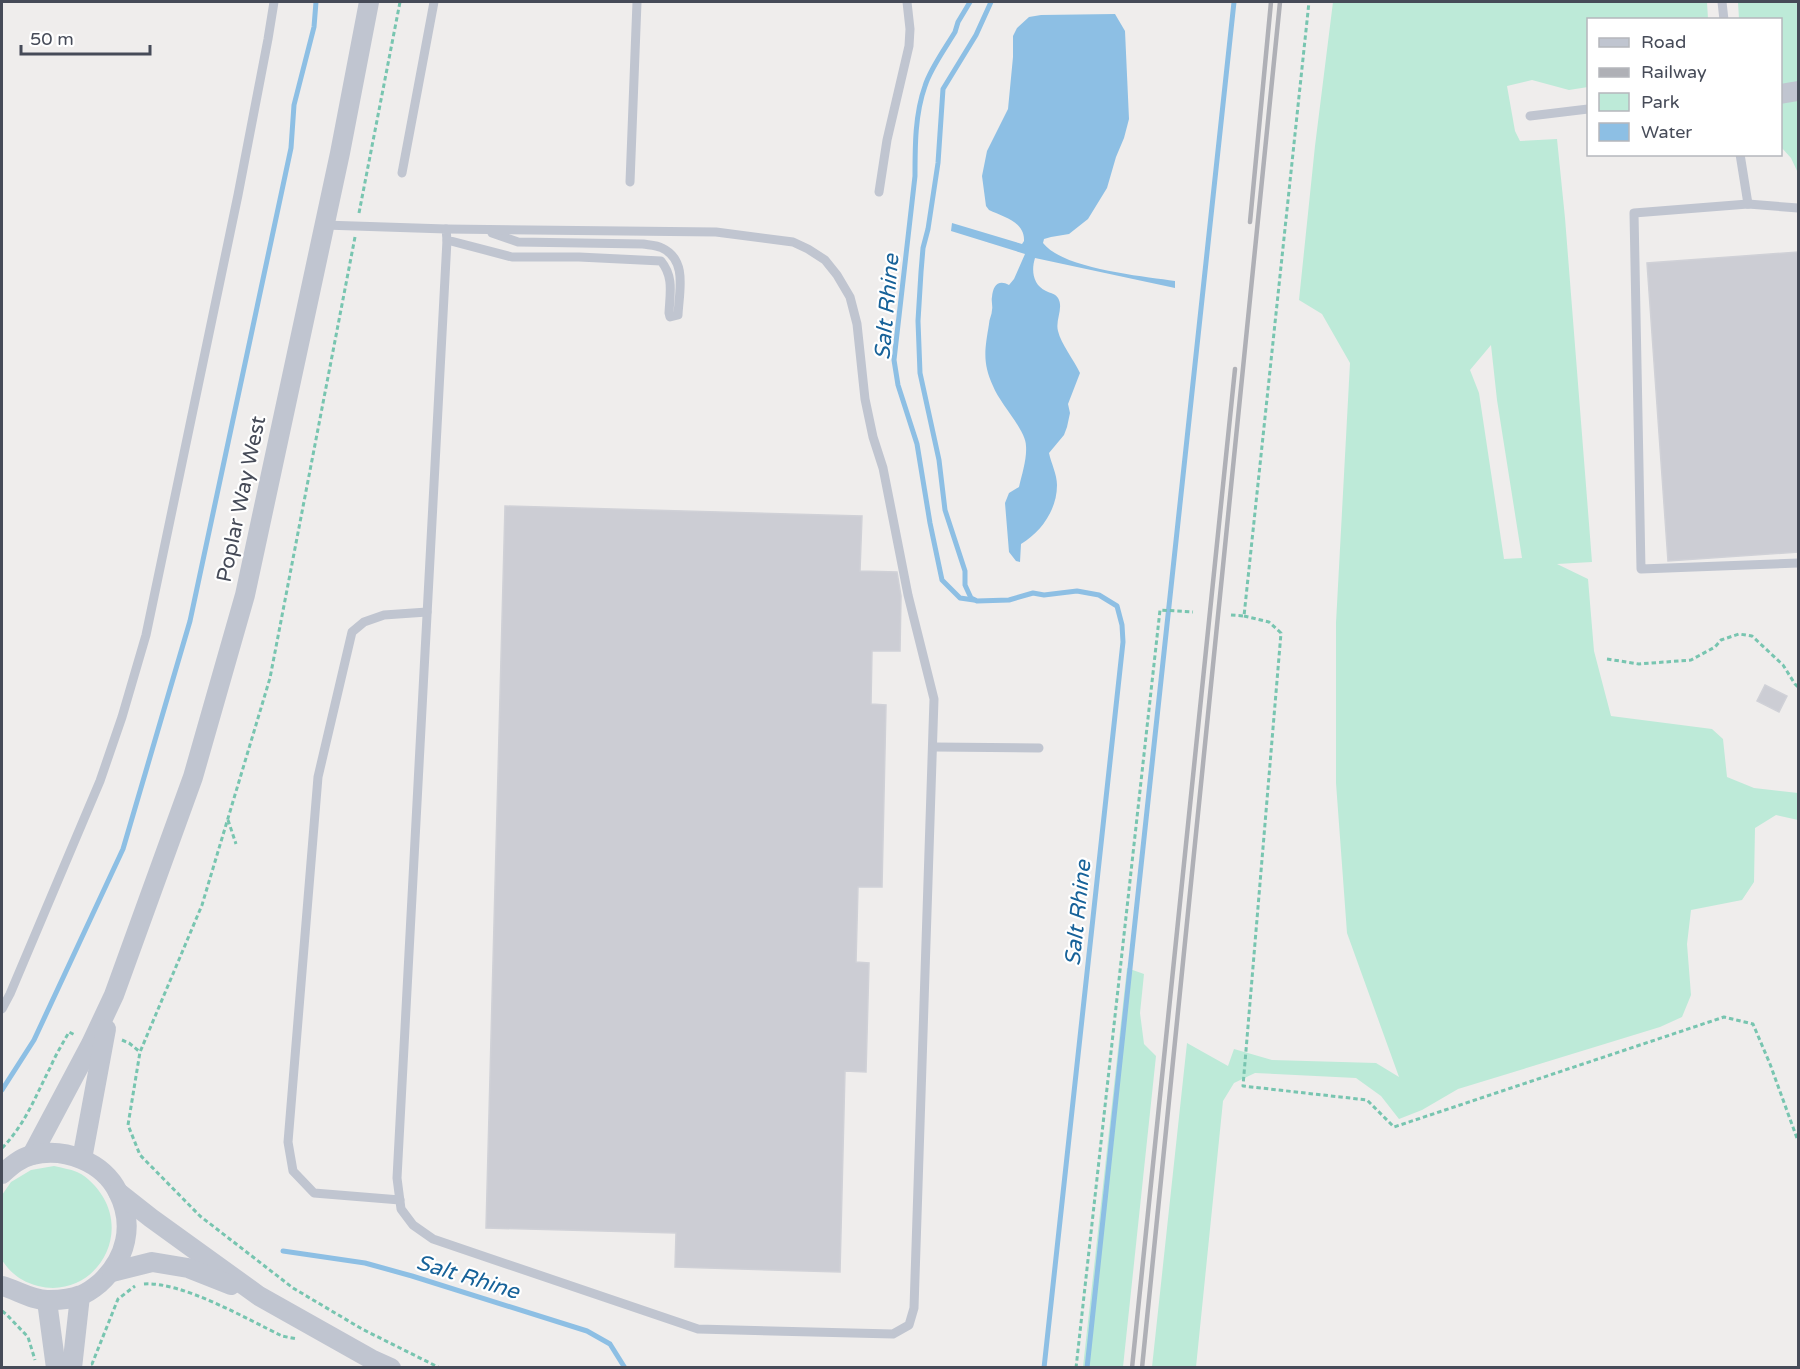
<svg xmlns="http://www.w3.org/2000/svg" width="1800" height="1369" viewBox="0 0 1800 1369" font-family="'Varela Round',sans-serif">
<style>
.green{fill:#bdead8;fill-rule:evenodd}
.water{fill:#8dbfe4}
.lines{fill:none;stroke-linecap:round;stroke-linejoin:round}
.stream{stroke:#8dbfe4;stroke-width:5}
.building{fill:#cccdd4;stroke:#d0d1d7;stroke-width:1.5}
.path{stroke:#78c5b0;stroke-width:3;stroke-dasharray:4.5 3;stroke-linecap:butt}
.lane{stroke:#c0c5d0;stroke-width:9}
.street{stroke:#c0c5d0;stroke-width:20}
.rail{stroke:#afb0b6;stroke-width:4.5}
.labels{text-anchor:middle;stroke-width:4.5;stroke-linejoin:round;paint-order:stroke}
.street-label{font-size:21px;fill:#464b58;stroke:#fff}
.water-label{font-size:22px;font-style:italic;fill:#176299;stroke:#fff}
</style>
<rect width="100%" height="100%" fill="#efedec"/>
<g class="green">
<path d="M1333,2H1707L1708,19L1588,20V87L1569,90L1532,80L1507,86L1515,131L1520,141L1557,139L1565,218L1592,562L1557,564L1588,579L1594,651L1611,716L1712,729L1723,739L1727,777L1754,788L1798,793V820L1776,815L1755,828L1754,882L1742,900L1691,910L1687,944L1691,995L1682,1017L1660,1027L1458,1089L1422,1110L1399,1119L1381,1096L1356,1078L1255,1073L1234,1083L1223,1101L1196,1367H1152L1187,1043L1228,1066L1234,1049L1272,1060L1376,1063L1399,1077L1347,933L1336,783V623L1350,363L1322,314L1299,300L1315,146ZM1491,345L1497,400L1522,558L1504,559L1479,393L1470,370Z"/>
<path d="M1738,2H1798V173L1791,158L1781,147L1780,20L1739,19Z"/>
<path d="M1127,968L1144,974L1140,1013L1144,1044L1156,1056L1123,1367H1083Z"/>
<path d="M54,1166C62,1168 70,1169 77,1172C88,1177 97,1187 103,1197C130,1242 90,1299 38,1286C22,1282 10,1273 2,1260V1195L11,1182L31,1170Z"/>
</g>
<path class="water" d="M1115,14L1125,31L1129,119L1124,138L1116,157L1107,188L1088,219L1069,234L1051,237L1044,239L1043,243C1063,269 1142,276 1175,281V288L1035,258C1031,271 1033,285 1046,291C1050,293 1056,294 1058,298C1064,308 1055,320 1058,331C1061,344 1074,360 1080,373L1068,404L1070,413L1067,427L1064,435L1049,453C1051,463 1057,474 1057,485C1057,510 1041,532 1021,544L1020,562L1016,561L1009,552L1005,503L1009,493L1019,487C1022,474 1027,459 1026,446C1026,430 1000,404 993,386C982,362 985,349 989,324C989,319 992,315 992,310C993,306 991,301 992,297C993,286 998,279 1009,285L1014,279L1025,254L951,231L952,223L1022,244L1024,241C1025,222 1004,217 989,210L986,206L982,176L987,151L1008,109L1013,57V36L1017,28L1029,17L1041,15Z"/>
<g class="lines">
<g class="stream">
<path d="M970,2L958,22L955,32C946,47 930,69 925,86C915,114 915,146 915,176L894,360L898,385L917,444L930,523L942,580L960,598L974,600"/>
<path d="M991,2L976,35L943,89L938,163L928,229L923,248L921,272L918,321L920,373L939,460L945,510L965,571V585L971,598L977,601L1009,600L1033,593L1044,595L1077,591L1099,595L1117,606L1122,625L1123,642L1044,1368"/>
<path d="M2,1090L34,1040L123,849L190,621L291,148L294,105L314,27L316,2"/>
<path d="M283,1251L365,1263L412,1276L587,1331L610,1344L625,1368"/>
<path d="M1087,1368L1234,2"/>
</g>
</g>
<g class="building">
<path d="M1798,252V552L1668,561L1647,263Z"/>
<path d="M505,506L862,516L860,571L897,572L901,596L900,651H872L871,704L886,705L882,887H858L856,962L869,963L866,1072L845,1071L840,1272L675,1267L676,1233L486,1228Z"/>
<path d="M1765,685L1787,696L1779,712L1757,701Z"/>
</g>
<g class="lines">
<g class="path">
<path d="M359,213L400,2"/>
<path d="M355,237L270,678L202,905L140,1052L128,1125L140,1155L200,1216L293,1288L362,1329L440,1368"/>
<path d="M1231,615L1244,616L1309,2"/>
<path d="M1244,616L1269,622L1281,633L1243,1086L1367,1100L1394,1127L1724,1017L1753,1024L1770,1064L1798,1141"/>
<path d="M1607,659L1639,664L1691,660L1715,647L1721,640L1739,634L1752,636L1783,665L1795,684L1798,687"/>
<path d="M228,820L236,844"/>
<path d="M122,1040L129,1043L140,1052"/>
<path d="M2,1148C25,1125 36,1095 51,1066C56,1054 63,1043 69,1032L75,1035"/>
<path d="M144,1284C181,1281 247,1319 282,1336L297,1339"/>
<path d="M2,1311L6,1314L28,1337L35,1360"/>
<path d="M91,1364H92L118,1299L135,1286"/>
<path d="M1076,1368L1160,610L1193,612"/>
</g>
<g class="lane">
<path d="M1722,2L1724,20"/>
<path d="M1530,116L1588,109"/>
<path d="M1740,154L1748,204"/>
<path d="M402,173L434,2"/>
<path d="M630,182L637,2"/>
<path d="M879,192L887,140L909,46L910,29L907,2"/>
<path d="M1798,208L1748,204L1634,213L1641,569L1798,563"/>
<path d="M324,225L446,229L447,240L512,257H579L661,261C674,277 670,293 669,313L670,317L678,315C679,292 688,260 662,248C657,245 649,245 643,244L518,242L492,233"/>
<path d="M446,229L716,232L793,242L808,249L825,260L837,275L850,297L857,324L865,399L873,437L883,468L908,595L934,699L914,1308L909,1325L893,1334L698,1329L433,1239L413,1225L401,1209L397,1178L447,240"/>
<path d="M934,747L1039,748"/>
<path d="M2,1009L10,994L100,781L122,717L146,635L238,195L268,39L274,2"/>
<path d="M400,1200L314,1193L293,1171L288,1142L318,777L352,632L364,622L384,615L427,612"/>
</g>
<g class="street">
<path d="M1780,94L1798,91"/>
<path d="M32,1155L91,1044L114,995L193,777L245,595L340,153L369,2"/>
<path d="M82,1159L106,1029"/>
<path d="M2,1174C11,1166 20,1158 32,1155C65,1147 103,1162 118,1192C135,1225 126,1259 100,1283C94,1288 88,1293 81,1295C72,1299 59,1300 49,1300C33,1301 17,1290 2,1286"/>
<path d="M118,1192L151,1218L259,1296L371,1359L391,1368"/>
<path d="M112,1272L152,1262L188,1268L231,1285"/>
<path d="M47,1301L56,1368"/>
<path d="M72,1368L80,1296"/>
</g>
<g class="rail">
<path d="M1250,222L1271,2"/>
<path d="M1132,1368L1235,369"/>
<path d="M1142,1368L1280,2"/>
</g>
</g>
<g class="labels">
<g class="street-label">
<text transform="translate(241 499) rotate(-78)" y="7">Poplar Way West</text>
</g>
<g class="water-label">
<text transform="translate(886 307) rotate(-85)" y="8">Salt Rhine</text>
<text transform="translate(1077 913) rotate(-84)" y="8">Salt Rhine</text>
<text transform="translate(468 1276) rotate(17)" y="8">Salt Rhine</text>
</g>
</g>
<rect width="1800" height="1369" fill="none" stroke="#464b58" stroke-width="6"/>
<rect x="1587" y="18" width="195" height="138" fill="#ffffff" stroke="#b5b7bc" stroke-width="1.5"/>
<rect x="1599" y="38" width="30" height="9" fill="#c0c5d0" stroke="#b5b7bc" stroke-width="1.5"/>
<text x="1641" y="48" font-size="18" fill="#464b58">Road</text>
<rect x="1599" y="68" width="30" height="9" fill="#afb0b6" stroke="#b5b7bc" stroke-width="1.5"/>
<text x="1641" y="78" font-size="18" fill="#464b58">Railway</text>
<rect x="1599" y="93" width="30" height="18" fill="#bdead8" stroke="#b5b7bc" stroke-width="1.5"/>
<text x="1641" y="108" font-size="18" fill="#464b58">Park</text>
<rect x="1599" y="123" width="30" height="18" fill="#8dbfe4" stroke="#b5b7bc" stroke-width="1.5"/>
<text x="1641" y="138" font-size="18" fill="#464b58">Water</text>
<path d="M21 45v9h129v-9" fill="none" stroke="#464b58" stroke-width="3"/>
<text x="30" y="45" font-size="18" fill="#464b58" stroke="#ffffff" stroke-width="4.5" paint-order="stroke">50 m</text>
</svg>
